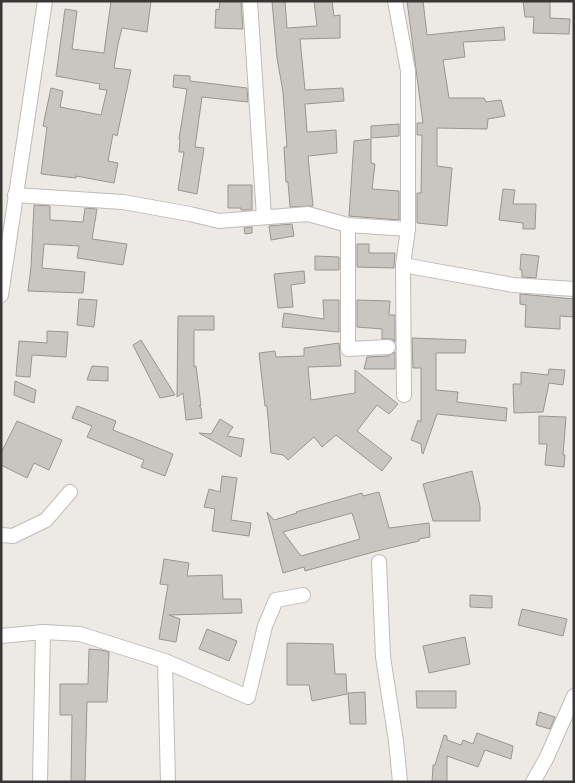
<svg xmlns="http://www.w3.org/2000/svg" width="575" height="783" viewBox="0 0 575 783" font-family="'IBM Plex Sans',sans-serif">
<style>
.building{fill:#c9c6c1;stroke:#999691;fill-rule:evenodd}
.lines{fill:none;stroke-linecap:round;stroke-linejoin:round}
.street-casing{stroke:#bfbcb7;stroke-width:16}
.street{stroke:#fff;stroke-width:14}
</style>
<rect width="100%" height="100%" fill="#edeae5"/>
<g class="building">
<path d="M111,1H151L147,32L122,28L118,44L114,68L131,70L117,136L113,134L108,161L118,163L114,183L76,176V178L41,174L47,127L43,126L51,88L63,91L60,107L101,115L107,90L99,89L100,84L56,76L65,9L77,11L72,49L104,53Z"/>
<path d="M220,1H241L243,29L215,28L216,9L219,10Z"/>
<path d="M272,1H285L287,28L317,26L314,1H332L334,16L340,15V38L300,39L305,90L343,88L344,101L305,104L307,132L336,130L337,153L308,156L313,206L290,207L288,182H286L284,147H287L283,92L277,58Z"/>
<path d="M407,1H423L427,35L504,27L505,40L463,42L465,57L443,60L449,98H484L486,102L501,100L505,116L488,119L487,129L437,128V166L452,168L447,226L417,223V193H421L422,135H417V123H423Z"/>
<path d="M523,1H550V18L570,19L569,34L533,33L534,17H525Z"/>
<path d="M174,75L190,76V81L247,88L248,102L202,97L195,147L204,148L197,194L178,190L184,152H179L180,139H179L187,89L173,87Z"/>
<path d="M399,124V136L371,138V126Z"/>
<path d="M371,139V163L375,164L372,189L399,191V220L349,216L354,141Z"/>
<path d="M228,185H252V210H241V208H228Z"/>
<path d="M503,189L515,190L513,204H536L535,229H523V223L499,220Z"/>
<path d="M34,205L50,206V220L83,222L85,208L97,209L92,239L127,244L123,265L77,258L79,246L44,244L42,268L85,272L83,293L28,291L31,267Z"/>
<path d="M292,224L294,236L271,240L269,226Z"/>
<path d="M252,227V233L245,234L244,228Z"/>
<path d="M357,244H369V253H395L394,268L357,267Z"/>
<path d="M521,254L539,256L536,278L522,277V270H520Z"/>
<path d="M315,256L339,257V270H315Z"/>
<path d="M304,271L305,283L291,285L293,307L278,308L274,274Z"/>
<path d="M520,294L574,299V317L560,316V329L525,327L526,305L520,304Z"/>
<path d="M79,299L97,300L94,327L77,325Z"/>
<path d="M323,300H339V332L282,327L284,313L324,319Z"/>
<path d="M357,300L390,301L389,315H395V342L392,339H382V329L357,327Z"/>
<path d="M178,316H214V330H194V367L196,366L201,406H199L201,408L202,418L186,420L183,393L177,397Z"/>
<path d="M47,331L68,332L66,357L32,355L30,377L16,376L19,341L47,343Z"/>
<path d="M412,338L466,340L465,353H436V390L458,392L457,402L507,408L506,421L437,414L423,454L422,453L421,444L411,440L418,420L421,422V368H413Z"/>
<path d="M141,340L175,395L160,398L133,345Z"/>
<path d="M339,343L341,366L308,367L311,400L355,393V370L398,404L389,414L377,405L357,431L392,458L382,471L336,435L322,447L314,437L288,460L283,455L271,453L267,406H265L259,353L275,351L276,357L304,356V348Z"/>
<path d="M395,352V369H364L367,357L388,356Z"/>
<path d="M92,366L108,367V381L87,380Z"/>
<path d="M549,369L565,370L563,385L549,383L543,412L514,413L513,384H521V372L548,375Z"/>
<path d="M15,381L36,390L34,403L14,395Z"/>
<path d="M77,406L116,421L113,430L173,454L165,476L141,467L144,460L87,437L92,426L72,418Z"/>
<path d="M539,416L566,417L563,455H565L564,467L545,465L547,444H539Z"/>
<path d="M220,419L233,427L227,436L244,439L241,457L199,433L211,434Z"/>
<path d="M17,421L62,440L49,470L34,463L27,478L1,465V453Z"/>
<path d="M472,471L480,506V521H433L423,484Z"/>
<path d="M222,476L237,478L231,520L251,523L249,536L212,531L215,509L204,507L209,489L220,492Z"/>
<path d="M379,492L389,528L429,523L430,537L419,539V541L377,551L305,571L304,567L283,573L267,512L274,520L297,513L296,512L362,493L363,496ZM352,513L360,539L301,556L283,532Z"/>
<path d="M164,559L189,563L187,576L222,575L223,599H241L242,613L169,615L180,619L176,642L159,639L168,585L160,584Z"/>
<path d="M470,595L492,596V608L470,607Z"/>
<path d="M522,609L567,619L563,636L518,625Z"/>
<path d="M207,629L237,641L229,661L199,649Z"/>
<path d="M465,637L470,664L429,673L423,646Z"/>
<path d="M287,643L333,644L335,674H346L347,694L312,701L309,685H287Z"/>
<path d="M89,649L101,650L109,652L107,702H87L85,782H71L72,715H60V684H88Z"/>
<path d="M416,691H456V708H417Z"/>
<path d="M365,692L366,724H350L348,693Z"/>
<path d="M539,712L555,717L550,729L536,725Z"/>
<path d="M477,733L513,746L511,759L485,750L478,767L447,756V782H432L433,765H435L444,735L447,736V740L461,745L463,740L473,744Z"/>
</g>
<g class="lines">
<defs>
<g id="street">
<path d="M250,1L264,217"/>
<path d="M395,1L408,71V229L403,265L404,395"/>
<path d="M15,195L123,202L190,214L219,221L308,214L348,225L408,229"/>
<path d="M348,225V349L388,347"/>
<path d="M403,265L513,285L574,289"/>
<path d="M1,295L45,1"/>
<path d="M1,535L13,536L46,520L70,492"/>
<path d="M379,562L383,657L396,741L400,782"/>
<path d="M1,636L43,632L80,634L165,661L168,782"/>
<path d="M165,661L248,697L265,626L276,600L303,595"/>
<path d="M40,782L43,632"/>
<path d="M533,782L546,759L574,696"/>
</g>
</defs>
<use href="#street" class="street-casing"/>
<use href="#street" class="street"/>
</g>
<rect width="575" height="783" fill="none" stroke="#383735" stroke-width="5"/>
</svg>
